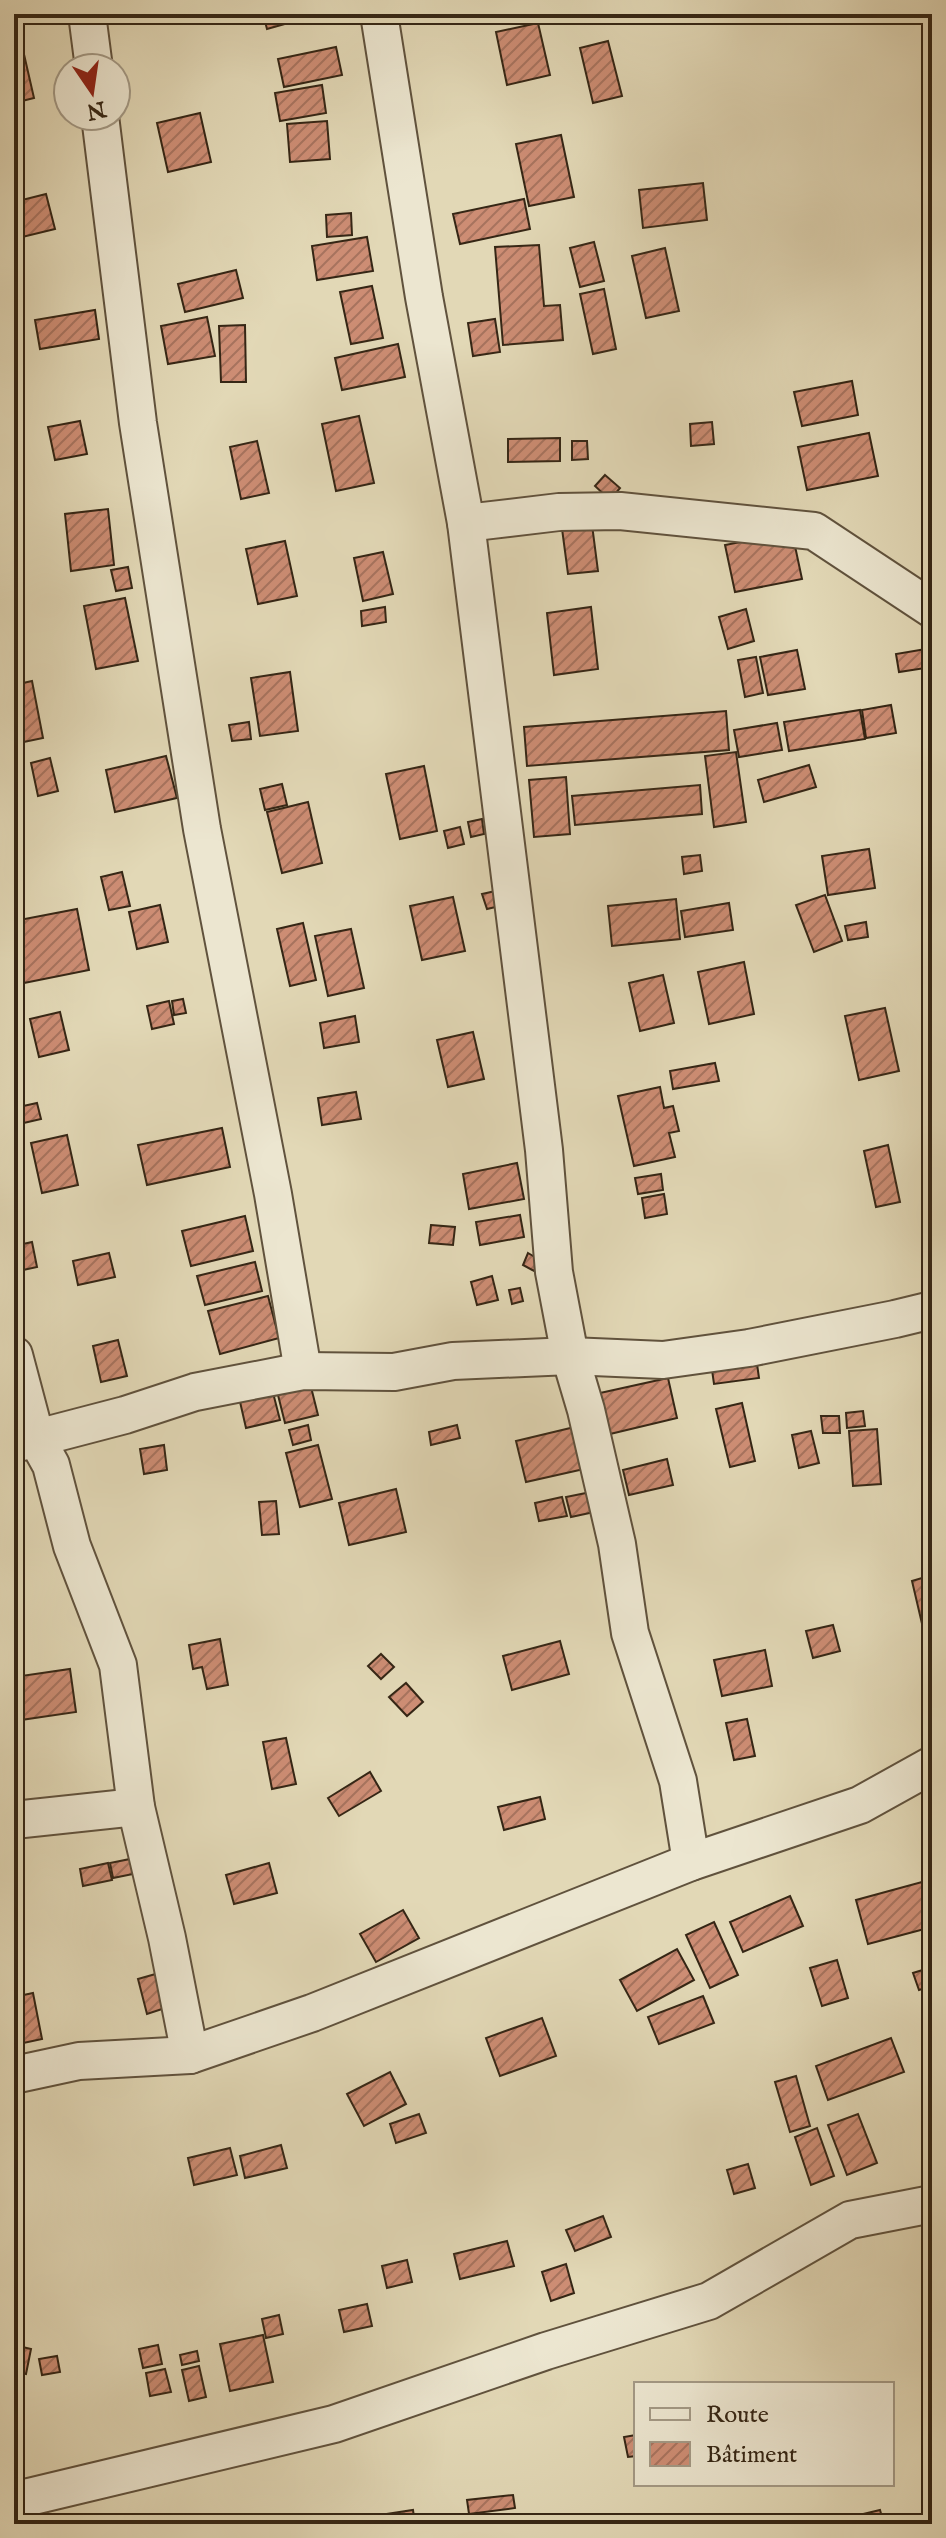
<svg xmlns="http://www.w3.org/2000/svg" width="946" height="2538" viewBox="0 0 946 2538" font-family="'IM FELL English',serif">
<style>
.building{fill:url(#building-hatch);stroke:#352615;stroke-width:2}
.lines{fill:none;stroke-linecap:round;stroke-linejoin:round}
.street-casing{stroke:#60523d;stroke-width:40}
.street{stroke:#ece6d0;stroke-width:36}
</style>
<defs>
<pattern id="building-hatch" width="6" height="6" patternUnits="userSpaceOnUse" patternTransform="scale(2)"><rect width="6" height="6" fill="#cd8d74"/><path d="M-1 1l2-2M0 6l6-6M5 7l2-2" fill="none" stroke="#a7735e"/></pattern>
</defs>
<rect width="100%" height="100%" fill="#e2d8b6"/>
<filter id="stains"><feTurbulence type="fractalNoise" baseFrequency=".0025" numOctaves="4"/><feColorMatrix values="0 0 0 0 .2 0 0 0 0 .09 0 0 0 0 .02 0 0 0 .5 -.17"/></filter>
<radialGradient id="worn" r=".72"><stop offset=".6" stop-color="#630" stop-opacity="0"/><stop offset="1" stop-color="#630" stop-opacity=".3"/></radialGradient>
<g class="building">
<path d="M263,14H298L299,20L267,29Z"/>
<path d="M538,23L550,75L507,85L496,32Z"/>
<path d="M608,41L622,96L593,103L580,48Z"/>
<path d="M336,47L342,75L284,87L278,59Z"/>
<path d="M23,50L34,98L14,103V52Z"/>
<path d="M322,85L326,113L280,121L275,93Z"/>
<path d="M200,113L211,162L168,172L157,123Z"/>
<path d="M327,121L330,159L290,162L287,124Z"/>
<path d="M561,135L574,197L529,206L516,144Z"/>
<path d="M703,183L707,220L643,228L639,190Z"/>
<path d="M46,194L55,229L14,239V202Z"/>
<path d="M524,199L530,229L460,244L453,214Z"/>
<path d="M351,213L352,235L327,237L326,215Z"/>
<path d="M367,237L373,271L317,280L312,246Z"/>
<path d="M594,242L604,281L580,287L570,248Z"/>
<path d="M539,245L544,306L560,305L563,340L503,345L495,247Z"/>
<path d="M665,248L679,311L646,318L632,256Z"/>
<path d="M236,270L243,298L185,312L178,284Z"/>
<path d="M372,286L383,338L351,344L340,292Z"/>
<path d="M604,289L616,349L593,354L580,294Z"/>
<path d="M95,310L99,339L40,349L35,320Z"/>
<path d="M207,317L215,356L168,364L161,326Z"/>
<path d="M495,319L500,352L473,356L468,323Z"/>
<path d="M245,325L246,382H221L219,326Z"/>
<path d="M398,344L405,377L342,390L335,358Z"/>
<path d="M852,381L858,415L802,426L794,392Z"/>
<path d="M359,416L374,483L336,491L322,424Z"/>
<path d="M80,421L87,454L55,460L48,427Z"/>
<path d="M712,422L714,444L691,446L690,424Z"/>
<path d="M869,433L878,476L807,490L798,447Z"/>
<path d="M560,438V461L508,462V439Z"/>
<path d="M257,441L269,493L241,499L230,447Z"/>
<path d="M572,441H587L588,459L572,460Z"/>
<path d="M605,475L620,488L610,500L595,486Z"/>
<path d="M108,509L114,565L71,571L65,514Z"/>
<path d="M591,517L598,571L568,574L561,521Z"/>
<path d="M792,532L802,579L735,592L725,545Z"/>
<path d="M285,541L297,596L258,604L246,549Z"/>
<path d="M383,552L393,594L363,601L354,558Z"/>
<path d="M128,567L132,588L116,591L111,570Z"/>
<path d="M125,598L138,661L96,669L84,606Z"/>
<path d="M385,607L386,622L362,626L361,611Z"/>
<path d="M591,607L598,669L554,675L547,613Z"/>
<path d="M746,609L754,641L728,649L719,617Z"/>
<path d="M932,648V667L899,672L896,654Z"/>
<path d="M797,650L805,689L768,695L760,657Z"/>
<path d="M14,655L23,675L14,679Z"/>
<path d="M756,657L763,693L745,697L738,660Z"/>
<path d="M290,672L298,731L260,736L251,678Z"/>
<path d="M32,681L43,738L14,744V685Z"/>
<path d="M891,705L896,733L866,738L862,710Z"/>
<path d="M860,710L865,739L789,751L784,722Z"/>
<path d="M726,711L729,750L527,766L524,727Z"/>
<path d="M249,722L251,739L232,741L229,725Z"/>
<path d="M777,723L782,750L739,757L734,730Z"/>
<path d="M736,752L746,822L714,827L705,756Z"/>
<path d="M166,756L177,798L115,812L106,770Z"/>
<path d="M50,758L58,791L38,796L31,763Z"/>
<path d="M809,765L816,787L764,802L758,780Z"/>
<path d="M424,766L437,831L400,839L386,774Z"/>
<path d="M566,777L570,834L534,837L529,780Z"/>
<path d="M282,784L287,805L265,810L260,789Z"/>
<path d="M700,785L702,814L575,825L572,796Z"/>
<path d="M308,802L322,863L282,873L267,812Z"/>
<path d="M482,819L484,834L471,837L468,822Z"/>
<path d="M460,827L464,844L448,848L444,831Z"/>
<path d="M869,849L875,888L828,895L822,856Z"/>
<path d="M700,855L702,871L684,874L682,857Z"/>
<path d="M122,872L130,906L109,910L101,877Z"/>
<path d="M500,890L504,905L487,909L482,894Z"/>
<path d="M825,895L842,941L814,952L796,905Z"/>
<path d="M453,897L465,951L422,960L410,906Z"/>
<path d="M676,899L680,939L612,946L608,906Z"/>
<path d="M729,903L733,930L685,937L681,911Z"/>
<path d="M160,905L168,942L137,949L129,912Z"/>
<path d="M77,909L89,970L14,985V921Z"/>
<path d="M866,922L868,937L848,940L845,926Z"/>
<path d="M303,923L316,980L290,986L277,929Z"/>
<path d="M351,929L364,988L328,996L315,936Z"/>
<path d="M744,962L754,1014L709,1024L698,972Z"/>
<path d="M663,975L674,1023L640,1031L629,983Z"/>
<path d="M183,999L186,1013L174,1015L172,1001Z"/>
<path d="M169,1001L174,1024L152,1029L147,1006Z"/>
<path d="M885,1008L899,1071L859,1080L845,1016Z"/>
<path d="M60,1012L69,1050L39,1057L30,1019Z"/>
<path d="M355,1016L359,1042L324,1048L320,1023Z"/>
<path d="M473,1032L484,1079L448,1087L437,1040Z"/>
<path d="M715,1063L719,1081L673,1089L670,1071Z"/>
<path d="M660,1087L664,1108L673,1106L679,1131L669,1133L675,1157L634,1166L618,1096Z"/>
<path d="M356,1092L361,1119L322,1125L318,1098Z"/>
<path d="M37,1103L41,1119L15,1125L14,1108Z"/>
<path d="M222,1128L230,1167L147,1185L138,1145Z"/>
<path d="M67,1135L78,1185L42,1193L31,1143Z"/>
<path d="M888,1145L900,1202L876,1207L864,1151Z"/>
<path d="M517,1163L524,1199L469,1209L463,1174Z"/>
<path d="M661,1174L663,1190L638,1194L635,1178Z"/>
<path d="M664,1194L667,1214L645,1218L642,1198Z"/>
<path d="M520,1215L524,1237L480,1245L476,1222Z"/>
<path d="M245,1216L253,1251L191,1266L182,1231Z"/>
<path d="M431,1225L455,1227L453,1245L429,1243Z"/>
<path d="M32,1242L37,1267L14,1272V1246Z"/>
<path d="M109,1253L115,1277L78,1285L73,1261Z"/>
<path d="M528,1253L540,1260L534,1271L523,1265Z"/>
<path d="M255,1262L262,1291L205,1305L197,1276Z"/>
<path d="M492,1276L498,1300L477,1305L471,1282Z"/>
<path d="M520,1288L523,1301L512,1304L509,1290Z"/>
<path d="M268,1296L279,1338L220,1354L208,1311Z"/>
<path d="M118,1340L127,1376L101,1382L93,1346Z"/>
<path d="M756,1357L759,1378L714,1384L711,1363Z"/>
<path d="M668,1378L677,1418L610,1434L600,1393Z"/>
<path d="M310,1383L318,1415L285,1423L277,1391Z"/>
<path d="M271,1385L280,1420L246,1428L238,1393Z"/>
<path d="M742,1403L755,1461L730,1467L716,1409Z"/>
<path d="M863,1411L865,1426L847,1428L846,1413Z"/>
<path d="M821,1416H839L840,1433H823Z"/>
<path d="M308,1425L311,1440L293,1445L289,1430Z"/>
<path d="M457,1425L460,1438L431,1445L429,1432Z"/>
<path d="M583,1425L593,1467L526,1482L516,1441Z"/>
<path d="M877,1429L881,1484L853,1486L849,1431Z"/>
<path d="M811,1431L819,1463L799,1468L792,1435Z"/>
<path d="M164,1445L167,1470L144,1474L140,1449Z"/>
<path d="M318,1445L332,1499L300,1507L286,1453Z"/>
<path d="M667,1459L673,1485L629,1495L623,1470Z"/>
<path d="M396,1489L406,1532L349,1545L339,1503Z"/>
<path d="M596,1491L599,1511L571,1517L566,1497Z"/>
<path d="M562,1497L567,1516L539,1521L535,1503Z"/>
<path d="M276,1501L279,1534L262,1535L259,1502Z"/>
<path d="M932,1575V1625L923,1628L912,1581Z"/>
<path d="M833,1625L840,1651L813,1658L806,1631Z"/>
<path d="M220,1639L228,1685L207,1689L202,1667L193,1669L189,1645Z"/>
<path d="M560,1641L569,1674L512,1690L503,1656Z"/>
<path d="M765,1650L772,1686L722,1696L714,1660Z"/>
<path d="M381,1654L394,1667L381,1679L368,1666Z"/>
<path d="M70,1669L76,1712L14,1721V1677Z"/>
<path d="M406,1683L423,1702L407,1716L389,1697Z"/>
<path d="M747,1719L755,1756L734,1760L726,1723Z"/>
<path d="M286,1738L296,1784L272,1789L263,1742Z"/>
<path d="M370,1772L381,1791L339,1816L328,1798Z"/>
<path d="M540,1797L545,1819L504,1830L498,1807Z"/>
<path d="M130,1859L133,1874L113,1878L110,1863Z"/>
<path d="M108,1863L112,1880L83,1886L80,1869Z"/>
<path d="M269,1863L277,1893L234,1904L226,1875Z"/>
<path d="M922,1882L932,1927L868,1944L856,1900Z"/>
<path d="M790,1896L803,1926L743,1952L730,1922Z"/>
<path d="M403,1910L419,1938L376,1962L360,1934Z"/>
<path d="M714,1922L738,1975L710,1988L686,1935Z"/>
<path d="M677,1949L694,1980L637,2011L620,1980Z"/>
<path d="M837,1960L848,1998L822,2006L810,1968Z"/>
<path d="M932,1967V1986L919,1990L913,1973Z"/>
<path d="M159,1973L168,2007L147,2014L138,1979Z"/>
<path d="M33,1993L42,2039L14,2045V1997Z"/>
<path d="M703,1996L714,2023L659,2044L648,2017Z"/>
<path d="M542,2018L556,2056L500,2076L486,2038Z"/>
<path d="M932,2036V2069H931L925,2037Z"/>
<path d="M891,2038L904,2072L828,2100L816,2066Z"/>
<path d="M390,2072L406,2104L364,2126L347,2094Z"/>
<path d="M796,2076L810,2126L790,2132L775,2082Z"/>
<path d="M419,2114L426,2133L396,2143L390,2124Z"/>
<path d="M858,2114L877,2163L847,2175L828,2125Z"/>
<path d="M817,2128L834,2176L811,2185L795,2137Z"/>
<path d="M281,2145L287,2168L245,2178L240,2156Z"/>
<path d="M230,2148L237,2175L194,2185L188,2158Z"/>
<path d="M748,2164L755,2188L734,2194L727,2170Z"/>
<path d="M603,2216L611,2237L575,2251L566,2230Z"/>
<path d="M507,2241L514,2266L460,2279L454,2254Z"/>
<path d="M407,2260L412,2282L387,2288L382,2266Z"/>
<path d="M566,2264L574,2293L551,2301L542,2272Z"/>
<path d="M367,2304L372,2326L344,2332L339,2310Z"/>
<path d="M279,2315L283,2334L266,2338L262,2319Z"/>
<path d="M263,2335L273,2382L230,2391L220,2344Z"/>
<path d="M14,2345L31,2349L26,2374L14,2371Z"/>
<path d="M158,2345L162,2364L143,2368L139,2349Z"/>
<path d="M197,2351L199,2361L182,2365L180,2355Z"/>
<path d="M57,2356L60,2372L42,2375L39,2359Z"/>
<path d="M199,2366L206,2397L189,2401L182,2370Z"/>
<path d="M165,2369L171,2392L150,2396L146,2373Z"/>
<path d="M636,2435V2456L628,2457L624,2437Z"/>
<path d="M513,2495L515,2508L469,2514L467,2500Z"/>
<path d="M413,2510L415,2524H348L347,2520Z"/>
<path d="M880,2510L884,2524H831L830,2522Z"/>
<path d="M314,2519L315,2524H279Z"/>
</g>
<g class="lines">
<defs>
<g id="street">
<path d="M87,14L94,68"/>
<path d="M379,14L424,297L466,523L544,1150L554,1272L570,1356L586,1410L617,1544L630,1633L678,1781L691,1862"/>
<path d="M100,116L138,423L202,829L273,1194L303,1371"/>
<path d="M466,523L559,512L620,511L814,531L932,609"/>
<path d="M14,1355L36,1438L51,1465L72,1546L118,1665L136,1807L167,1938L190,2055"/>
<path d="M14,1444L125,1415L195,1392L303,1371L394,1372L453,1361L570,1356L663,1360L749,1348L895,1319L932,1310"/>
<path d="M14,1820L136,1807"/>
<path d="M14,2075L79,2061L190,2055L312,2013L691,1862L860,1805L932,1765"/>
<path d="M14,2498L29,2497L334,2424L546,2351L709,2301L850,2220L932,2204"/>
</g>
</defs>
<use href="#street" class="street-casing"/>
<use href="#street" class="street"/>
</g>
<rect width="946" height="2538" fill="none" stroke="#e2d8b6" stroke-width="48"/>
<rect x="16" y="16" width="914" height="2506" fill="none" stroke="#352615" stroke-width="4"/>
<rect x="24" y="24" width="898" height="2490" fill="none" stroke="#352615" stroke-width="2"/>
<rect x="634" y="2382" width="260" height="104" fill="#ece6d0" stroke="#a39985" stroke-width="2"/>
<rect x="650" y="2408" width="40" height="12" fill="#ece6d0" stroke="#a39985" stroke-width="2"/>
<text x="706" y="2422" font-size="24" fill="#352615">Route</text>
<rect x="650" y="2442" width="40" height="24" fill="url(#building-hatch)" stroke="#a39985" stroke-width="2"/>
<text x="706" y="2462" font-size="24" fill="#352615">Bâtiment</text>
<g transform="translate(92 92) rotate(167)"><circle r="38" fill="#ece6d0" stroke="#a39985" stroke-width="2"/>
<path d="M0-6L14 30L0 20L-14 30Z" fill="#8f2418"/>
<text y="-12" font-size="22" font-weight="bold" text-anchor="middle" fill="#352615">N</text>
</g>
<rect width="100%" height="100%" filter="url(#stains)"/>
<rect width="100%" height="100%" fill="url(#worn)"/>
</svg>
